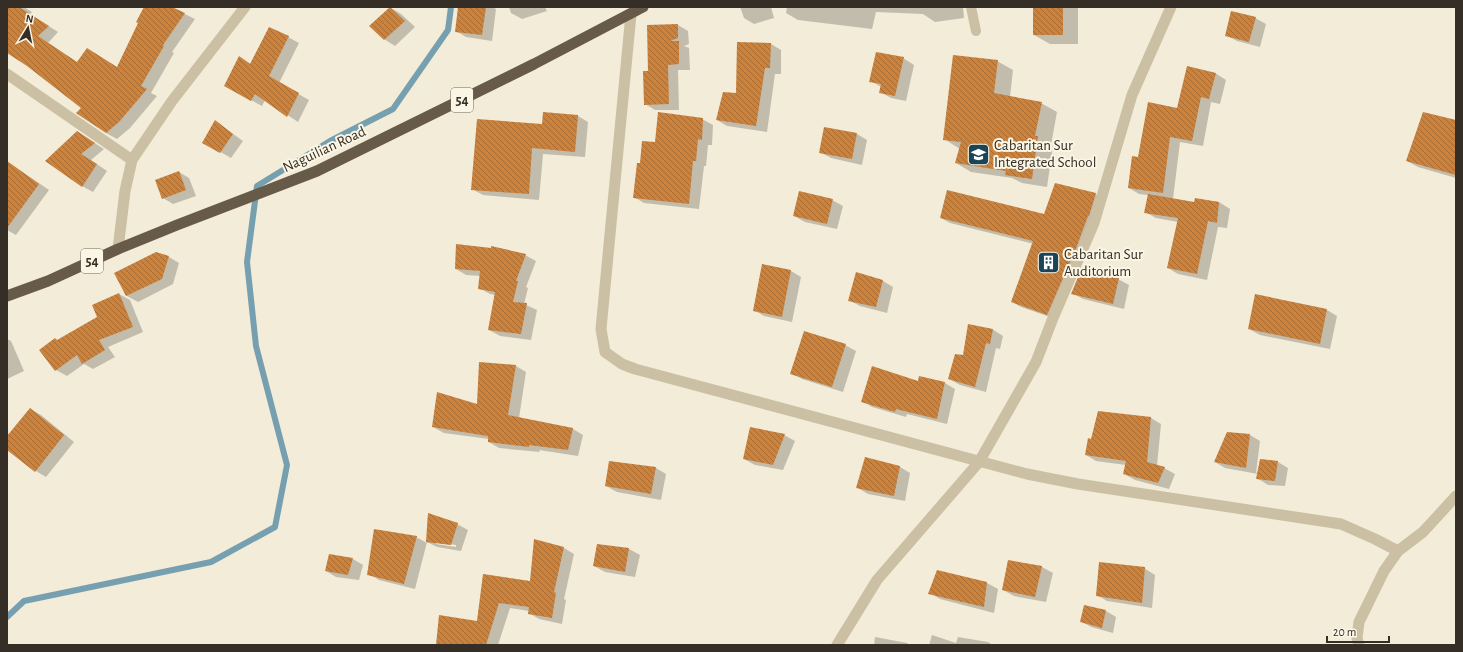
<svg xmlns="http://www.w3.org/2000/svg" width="1463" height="652" viewBox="0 0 1463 652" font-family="'Alegreya Sans',sans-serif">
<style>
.shadow{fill:#0003;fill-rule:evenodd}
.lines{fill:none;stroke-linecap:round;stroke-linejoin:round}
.stream{stroke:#769fb0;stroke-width:6}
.building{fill:url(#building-back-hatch)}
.service{stroke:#cbbfa4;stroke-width:10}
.minor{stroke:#cbbfa4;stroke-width:11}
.tertiary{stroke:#cbbfa4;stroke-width:11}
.trunk{stroke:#685a49;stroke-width:11}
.labels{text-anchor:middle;stroke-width:4;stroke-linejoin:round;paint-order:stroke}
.shield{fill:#faf5e4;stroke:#706a5f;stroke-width:1}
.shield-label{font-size:14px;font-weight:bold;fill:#352e26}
.poi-label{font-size:15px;fill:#352e26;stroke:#faf5e4;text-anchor:start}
.street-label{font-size:15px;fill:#352e26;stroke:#faf5e4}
</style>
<defs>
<pattern id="building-back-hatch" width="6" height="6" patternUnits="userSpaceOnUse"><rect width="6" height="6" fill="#cb823d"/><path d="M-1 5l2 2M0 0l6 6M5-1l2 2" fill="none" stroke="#a66b33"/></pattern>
</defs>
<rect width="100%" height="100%" fill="#f2ecd8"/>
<g class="shadow">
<path d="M7,7H24L32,12L30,14L58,32L48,43L78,63L117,68L140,23L145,7H170L195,19L172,52L174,53L151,93L157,96L130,128L117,139L106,133L82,108L28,65L7,52Z"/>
<path d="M459,7H492L496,9L492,41L466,37L456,31Z"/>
<path d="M509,7H545L547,11L522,19L511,13Z"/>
<path d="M740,7H771L774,18L754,24L744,18Z"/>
<path d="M787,7H963L964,18L935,22L923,14L876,12L872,29L798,20L786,13Z"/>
<path d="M1034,7H1078V44H1050L1034,35Z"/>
<path d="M391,8L401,14L415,27L395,46L384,39L371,26Z"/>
<path d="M1255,18L1266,24L1260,47L1237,41L1226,35Z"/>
<path d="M678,25L688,31L689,44L684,46L689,48L690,70H678L679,110H655L645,104L649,72Z"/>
<path d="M288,37L299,43L279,83L309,100L298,122L265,100L262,106L236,92L240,57L251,64Z"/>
<path d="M771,44L781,50V74H775L767,132L727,126L717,120L737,94Z"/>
<path d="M903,58L914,65L906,101L891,98L880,92L881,87L871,81Z"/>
<path d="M997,61L1013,70L1010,97L1041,103L1057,112L1051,145L1053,146L1047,187L1022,183L1012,178L971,172L956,163L960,149L944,139Z"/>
<path d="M1215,73L1226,80L1220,104L1211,102L1203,146L1180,142L1173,199L1195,203V199L1219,202L1230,209L1227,228L1218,227L1207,280L1178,274L1168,268L1178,222L1156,218L1145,212L1148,195L1139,194L1129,188L1139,158L1178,109Z"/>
<path d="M578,116L588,122L585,157L543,154L539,200L483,195L472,189L543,125Z"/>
<path d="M702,119L713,125L712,145H708L706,166H704L699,209L644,203L634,197L656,143Z"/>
<path d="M215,121L243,141L231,158L203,142Z"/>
<path d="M1456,121V178L1418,167L1407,161Z"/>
<path d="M77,132L104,149L91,160L107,171L93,192L82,186Z"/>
<path d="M857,134L867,140L862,165L831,158L820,152Z"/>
<path d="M8,162L49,190L16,235L7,230Z"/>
<path d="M179,172L189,178L196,196L173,204L163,198Z"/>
<path d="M1095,194L1104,199L1056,319L1021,307L1012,302L1034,244L950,223L941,218L1044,215Z"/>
<path d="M832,200L843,206L837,229L805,222L794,216Z"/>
<path d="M156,253L169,257L179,263L173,284L138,302L127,296L116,273Z"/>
<path d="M525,255L536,261L526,287L528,288L524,304L537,310L531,340L500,336L489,330L495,295L490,294L479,288L481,276L466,275L456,269Z"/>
<path d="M763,265L791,271L801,277L792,322L764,316L754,310Z"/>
<path d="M1118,279L1129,285L1124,309L1083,299L1072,293Z"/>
<path d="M883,281L893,287L887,313L860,306L849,300Z"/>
<path d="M119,294L130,300L143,332L108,347L115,357L93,369L84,364L67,376L56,370L58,341L98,317Z"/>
<path d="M1327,310L1337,316L1330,349L1260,335L1249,329Z"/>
<path d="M992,329L1003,336L1000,349L996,348L986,392L960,385L949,379L964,357Z"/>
<path d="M7,339L11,341L24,371L7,379Z"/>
<path d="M845,345L856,351L843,392L802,379L791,373Z"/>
<path d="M516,366L526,372L519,418L573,429L583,435L578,456L539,450L540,452L499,448L489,442V439L444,433L433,427L478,405Z"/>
<path d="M920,378L945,383L955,389L947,424L907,414L906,417L872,407L862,401L919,382Z"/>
<path d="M30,409L41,415L74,442L46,477L36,471L7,448V438Z"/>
<path d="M1151,418L1161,424L1157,466L1164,468L1175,474L1169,489L1135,480L1124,474L1126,465L1096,461L1086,455L1092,440Z"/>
<path d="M784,435L795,441L783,470L755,465L744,459Z"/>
<path d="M1250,435L1260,441L1256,473L1278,462L1288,468L1285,486L1268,485L1257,478L1258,474L1225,468L1215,462Z"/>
<path d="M610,462L656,468L666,474L661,500L617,492L606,486Z"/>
<path d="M900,467L910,473L905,501L868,494L858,488Z"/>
<path d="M428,515L457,524L468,530L461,551L437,547L427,542L415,589L379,580L369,574L416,537L427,543ZM436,542L456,545V547L436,544Z"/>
<path d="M535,541L564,548L574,554L564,599L566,600L562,624L539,619L529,613V611L510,608L498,645H439L477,622L484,575L531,582Z"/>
<path d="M598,545L629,549L640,555L635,577L605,572L594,566Z"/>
<path d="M353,559L363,565L359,580L336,577L326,571Z"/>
<path d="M1009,562L1042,567L1053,573L1046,602L1014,596L1003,590Z"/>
<path d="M1144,568L1155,575L1152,608L1107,601L1097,595Z"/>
<path d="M938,571L987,583L998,589L994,613L940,599L930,593Z"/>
<path d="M1106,611L1116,617L1113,633L1091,627L1081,621Z"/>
<path d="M932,635L956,643L958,637L988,642L993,645H929Z"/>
<path d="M875,637L907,643L910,645H874Z"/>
</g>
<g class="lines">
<path class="stream" d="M7,617L24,601L211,562L275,527L287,465L256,346L247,262L257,186L330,141L393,109L448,30L451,7"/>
</g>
<g class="building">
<path d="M7,7H19L49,26L38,36L77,62L87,48L117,67L138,23L136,22L144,7H172L185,13L163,45L164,46L141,86L147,89L119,122L106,133L76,113L81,108L27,66L7,53Z"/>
<path d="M390,7L405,21L384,40L369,26Z"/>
<path d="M458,7H486L482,35L455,32Z"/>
<rect x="1033" y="7" width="30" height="28"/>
<path d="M1231,11L1256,17L1249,42L1225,36Z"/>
<path d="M678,24V38L670,41H679V64L668,65L669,104L644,105L643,71H648L647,25Z"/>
<path d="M269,27L289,36L269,76L299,93L287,117L255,94L251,101L224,86L239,56L250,64Z"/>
<path d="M737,42L771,43L770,68H765L756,126L716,120L723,92L736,93Z"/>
<path d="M876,52L904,57L895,96L879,93L881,84L869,82Z"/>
<path d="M953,55L998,60L994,93L1042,102L1035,136H1038L1032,179L1005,175L1006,171L955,163L961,142L943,140Z"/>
<path d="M1187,66L1216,73L1209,99L1201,97L1192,141L1170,137L1163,193L1128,188L1132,156L1138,157L1148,102L1177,108Z"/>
<path d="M543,112L578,115L575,152L532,148L529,194L471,190L477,119L542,124Z"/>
<path d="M658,112L703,118L702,140L698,139L696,161H693L689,204L633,198L637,163H640L642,141L655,142Z"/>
<path d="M1423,112L1456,120V175L1406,161Z"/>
<path d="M215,120L233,134L220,153L202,143Z"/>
<path d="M824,127L857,133L852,159L819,153Z"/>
<path d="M77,131L95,143L81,154L97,164L82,187L45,161Z"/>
<path d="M7,161L39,184L7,228Z"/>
<path d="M179,171L186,190L162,199L155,180Z"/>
<path d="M1055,183L1096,193L1089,216H1088L1077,246L1047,315L1011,302L1033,241L940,218L947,190L1044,214Z"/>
<path d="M799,191L833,199L827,224L793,216Z"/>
<path d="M1148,194L1194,202L1195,198L1219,202L1217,223L1208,221L1197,274L1167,268L1178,218L1144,213Z"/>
<path d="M456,244L491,248V246L526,254L516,281H518L513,302L527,303L521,334L488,330L495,292L478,289L480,271L455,269Z"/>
<path d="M156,252L169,256L162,279L126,296L114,273Z"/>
<path d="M762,264L791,270L782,317L753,311Z"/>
<path d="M1081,270L1119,278L1113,304L1071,294Z"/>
<path d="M856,272L883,280L876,307L848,301Z"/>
<path d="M119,293L133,327L99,340L105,350L82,364L77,355L55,371L39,350L55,338L57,340L97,317L92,305Z"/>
<path d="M1255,294L1327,309L1320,344L1248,329Z"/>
<path d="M968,324L993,329L990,344L986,343L975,387L948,379L955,354L963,355Z"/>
<path d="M804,331L846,344L832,387L790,374Z"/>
<path d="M479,362L516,365L508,415L573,428L568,450L529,445V447L488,442V436L432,427L437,392L477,404Z"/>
<path d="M872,366L918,381L919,376L945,382L937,419L896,409L895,412L861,402Z"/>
<path d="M30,408L64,435L35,472L7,450V436Z"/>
<path d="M1098,411L1151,417L1147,462L1165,467L1158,483L1123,474L1126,461L1085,455L1088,438L1091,439Z"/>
<path d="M750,427L785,434L773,465L743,459Z"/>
<path d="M1227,432L1250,434L1246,468L1214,462Z"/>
<path d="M865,457L900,466L894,496L856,488Z"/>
<path d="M1260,459L1278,461L1275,481L1256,479Z"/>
<path d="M609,461L656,467L651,494L605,486Z"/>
<path d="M428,513L458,523L451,545L426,542Z"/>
<path d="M374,529L417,536L404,584L367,575Z"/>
<path d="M534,539L564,547L554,592L556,593L552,618L528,614L529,607L499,603L486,645H436L439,615L477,621L483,574L530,581Z"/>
<path d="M597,544L629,548L625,572L593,566Z"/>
<path d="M329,554L353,558L348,575L325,571Z"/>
<path d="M1008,560L1042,566L1035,597L1002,590Z"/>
<path d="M1099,562L1145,567L1142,603L1096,596Z"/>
<path d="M937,570L987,582L984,607L928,594Z"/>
<path d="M1084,605L1106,610L1102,628L1080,622Z"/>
</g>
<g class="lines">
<path class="service" d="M971,7L976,31"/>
<g class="minor">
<path d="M631,14L601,329L605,352L622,364L635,369L1027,474L1078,484L1341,524L1375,539L1398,551L1384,571L1359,622L1357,638L1359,645"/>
<path d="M7,74L132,160"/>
<path d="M1398,551L1423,532L1456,496"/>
<path d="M837,645L877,580L979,462L1036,362L1053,318L1094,223L1132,95L1171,7"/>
</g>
<path class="tertiary" d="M118,249L125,191L132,160L172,101L245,7"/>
<path class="trunk" d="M7,296L48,281L118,249L177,225L317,171L534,64L643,7"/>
</g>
<defs>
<symbol id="school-square" viewBox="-11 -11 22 22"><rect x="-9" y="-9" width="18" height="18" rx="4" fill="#1a4558" stroke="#faf5e4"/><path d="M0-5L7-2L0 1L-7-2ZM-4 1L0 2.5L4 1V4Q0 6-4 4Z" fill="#fff"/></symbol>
<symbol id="building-square" viewBox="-11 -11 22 22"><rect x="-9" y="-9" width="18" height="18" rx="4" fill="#1a4558" stroke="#faf5e4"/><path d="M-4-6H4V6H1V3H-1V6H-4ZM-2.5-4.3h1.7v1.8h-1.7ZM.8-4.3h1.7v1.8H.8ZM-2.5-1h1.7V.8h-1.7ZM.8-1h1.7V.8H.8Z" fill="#fff"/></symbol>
</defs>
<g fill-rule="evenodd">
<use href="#school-square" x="966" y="142" width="25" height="25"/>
<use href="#building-square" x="1036" y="250" width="25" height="25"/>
</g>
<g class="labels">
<g class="shield">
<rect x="451" y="88" width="22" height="24" rx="3"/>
<rect x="81" y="249" width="22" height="24" rx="3"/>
</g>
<g class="shield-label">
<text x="462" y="105">54</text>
<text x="92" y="266">54</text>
</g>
<g class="poi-label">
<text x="994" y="150">Cabaritan Sur<tspan x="994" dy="17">Integrated School</tspan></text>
<text x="1064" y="259">Cabaritan Sur<tspan x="1064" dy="17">Auditorium</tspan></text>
</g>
<g class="street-label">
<text transform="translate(324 149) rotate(-25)" y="5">Naguilian Road</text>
</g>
</g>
<rect width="1463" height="652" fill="none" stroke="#352e26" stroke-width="16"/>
<g transform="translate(28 28) rotate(10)" stroke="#faf5e4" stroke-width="3" paint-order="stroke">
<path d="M0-3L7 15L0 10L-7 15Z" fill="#352e26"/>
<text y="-6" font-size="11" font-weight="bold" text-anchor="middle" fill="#352e26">N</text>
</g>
<path d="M1327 636v6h62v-6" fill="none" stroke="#352e26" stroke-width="2"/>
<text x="1333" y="636" font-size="12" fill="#352e26" stroke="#faf5e4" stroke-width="3" paint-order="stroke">20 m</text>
</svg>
